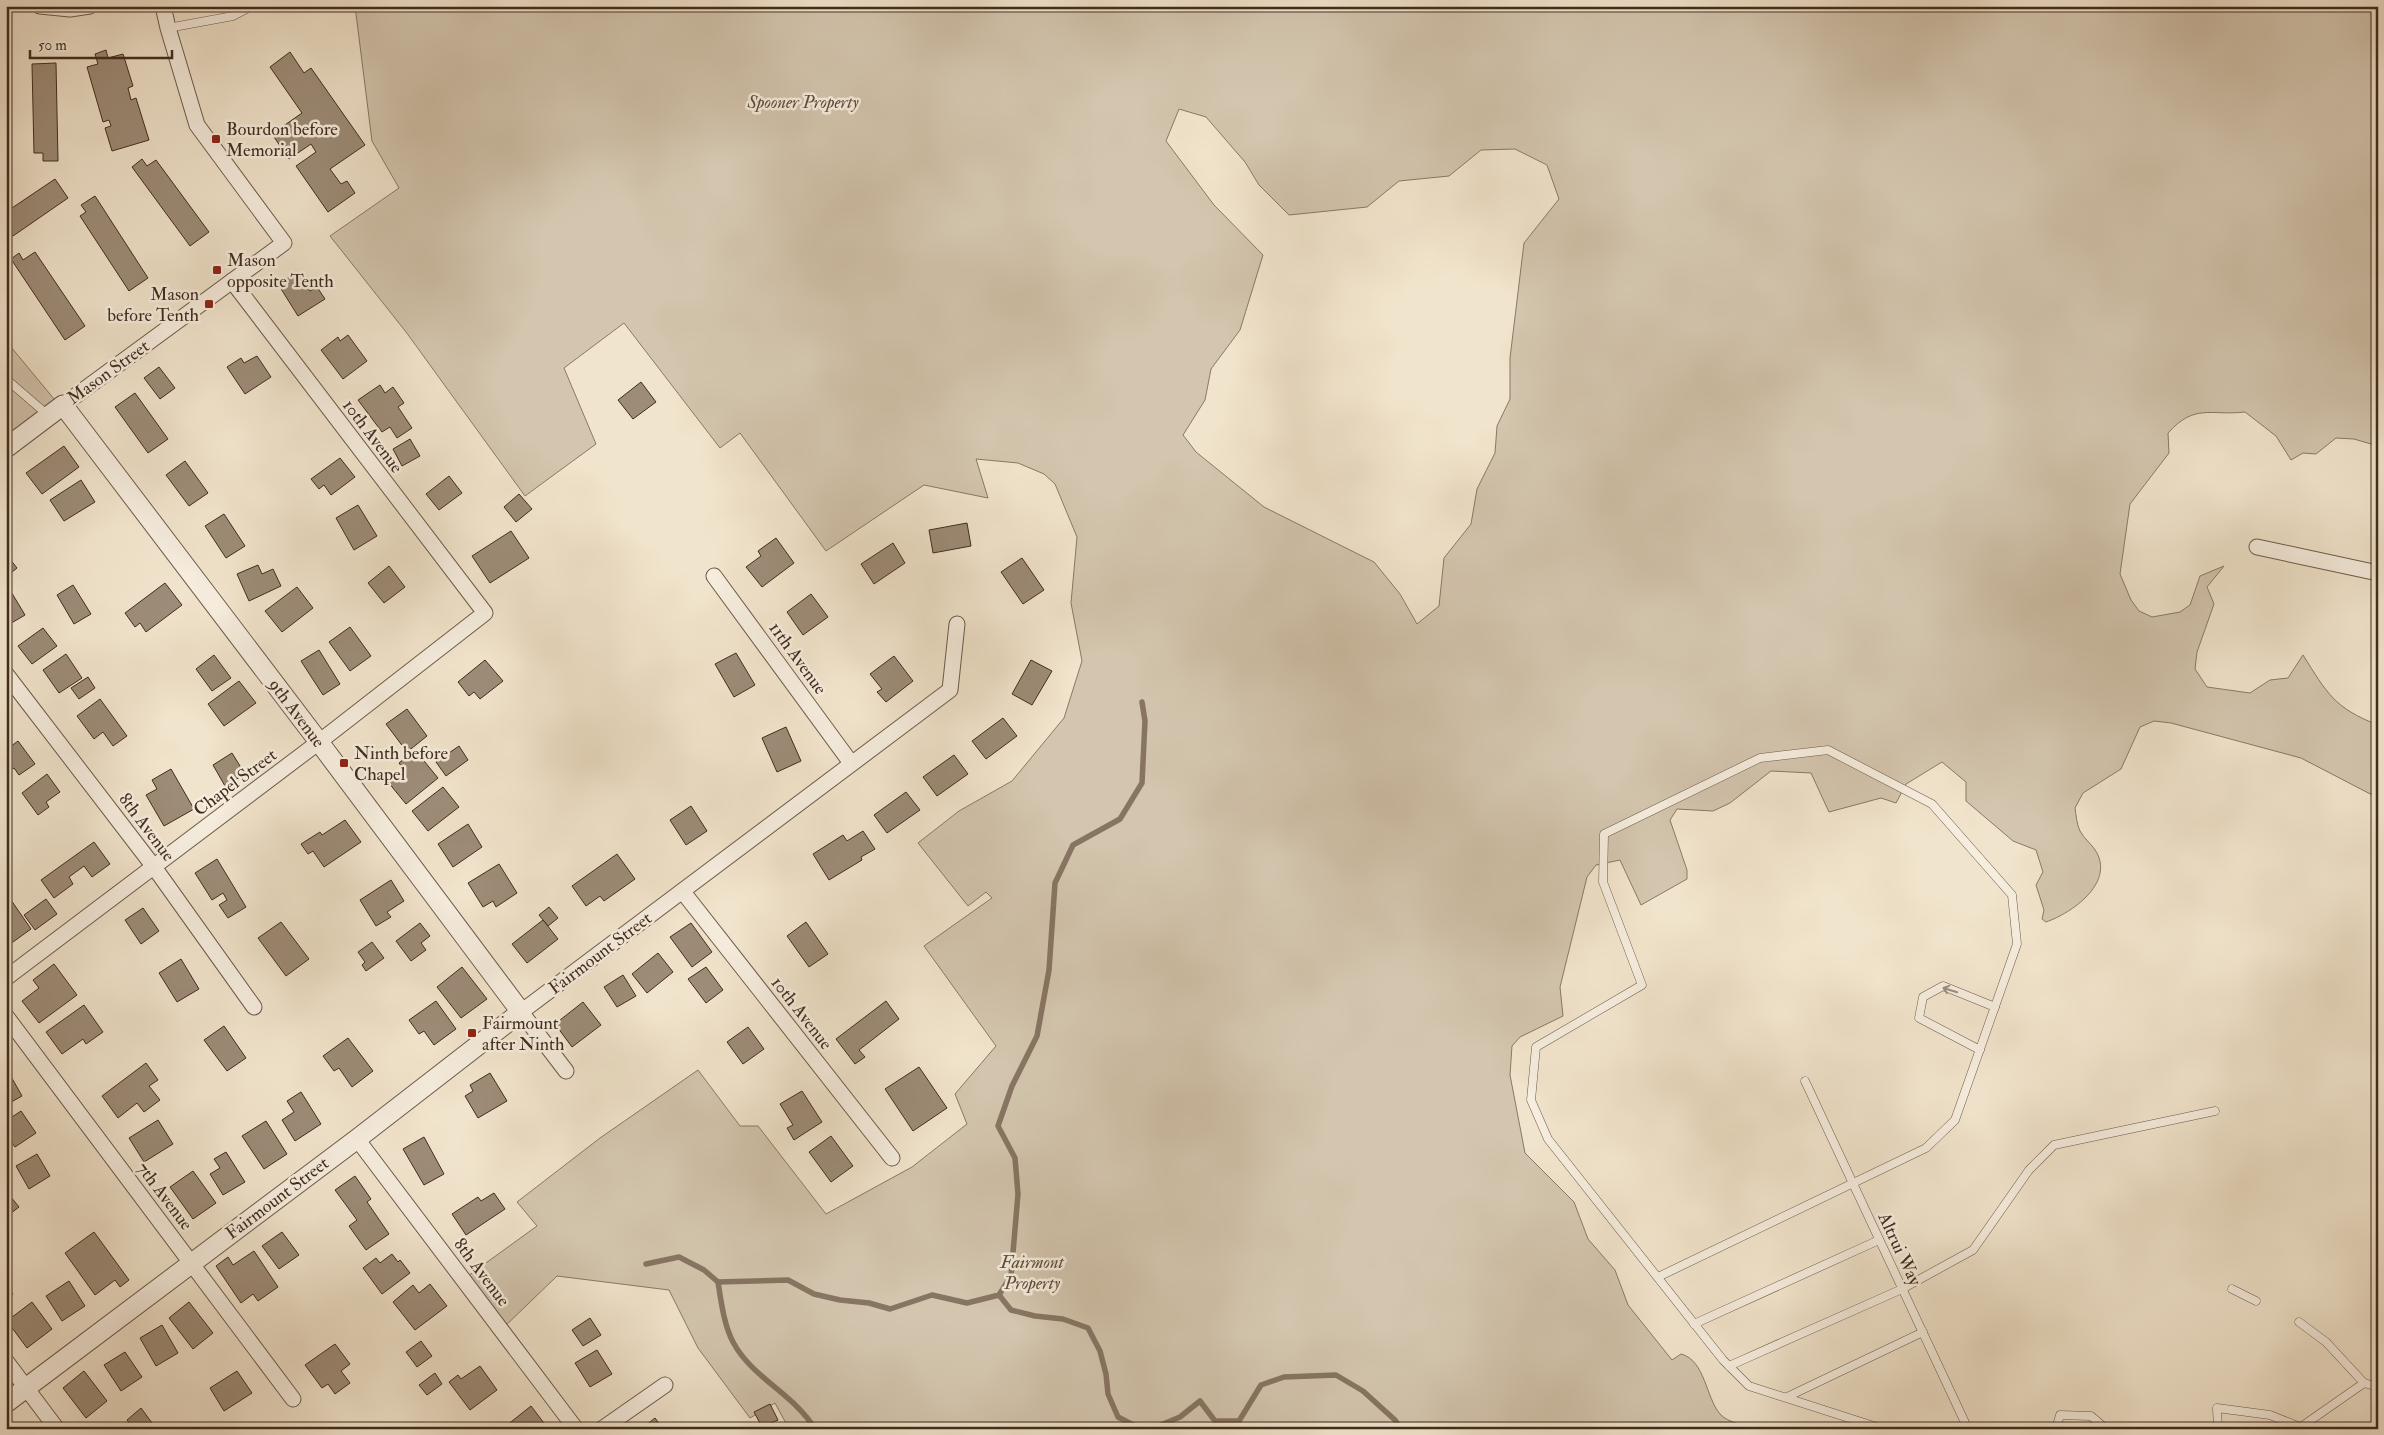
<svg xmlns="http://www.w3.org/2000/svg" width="2384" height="1435" viewBox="0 0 2384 1435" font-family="'IM FELL Double Pica',serif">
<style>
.green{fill:#d3c5ae;stroke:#8a7866;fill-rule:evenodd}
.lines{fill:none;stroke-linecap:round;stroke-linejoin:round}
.stream{stroke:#877563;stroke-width:5.5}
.building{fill:#9d8c78;stroke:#412c1e}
.service-casing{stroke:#6d5a4a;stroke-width:9}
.minor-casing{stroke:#6d5a4a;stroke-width:17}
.tertiary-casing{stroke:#6d5a4a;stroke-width:21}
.service{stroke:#f6edde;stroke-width:8}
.minor{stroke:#f6edde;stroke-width:15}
.tertiary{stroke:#f6edde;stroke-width:19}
.oneway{stroke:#9c8c7e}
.poi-dot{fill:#8f2418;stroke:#f6edde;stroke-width:2}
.labels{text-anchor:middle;stroke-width:5;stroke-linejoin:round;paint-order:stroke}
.park-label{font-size:18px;font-style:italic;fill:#5e4b3b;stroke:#f6edde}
.poi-label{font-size:18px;fill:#412c1e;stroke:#f6edde;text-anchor:start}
.street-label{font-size:18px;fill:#412c1e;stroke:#f6edde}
</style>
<rect width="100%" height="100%" fill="#f1e4cc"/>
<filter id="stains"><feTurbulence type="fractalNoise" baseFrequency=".004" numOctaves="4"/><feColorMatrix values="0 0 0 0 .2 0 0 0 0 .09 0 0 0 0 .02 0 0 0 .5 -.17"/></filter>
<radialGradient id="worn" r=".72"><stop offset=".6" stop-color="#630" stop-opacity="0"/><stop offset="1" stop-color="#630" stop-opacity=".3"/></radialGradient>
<g class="green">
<path d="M355,6H2378V446L2354,439L2336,438L2316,454L2303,453L2291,460L2276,436L2245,412C2210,416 2195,403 2168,433L2169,453L2130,504L2120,574L2131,600L2139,611L2152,617L2180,612L2190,605L2200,576L2224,566L2207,587L2214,604L2197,652L2195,669L2207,687L2250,693L2270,680L2288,678L2303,655C2327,693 2334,708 2378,725V798L2301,758L2171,723L2154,721L2140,727L2121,769L2083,793L2075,808C2076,815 2077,825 2080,831C2084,839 2093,845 2097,853C2113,884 2072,913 2046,922L2042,919L2044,910L2036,885L2043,872L2036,850L2013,841L1966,801V782L1942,762L1906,784L1896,803L1881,798L1829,812L1811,773L1771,771L1730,803L1713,811L1677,809L1670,820L1687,870V879L1641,905L1620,860L1596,865L1587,877L1560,987L1563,1016L1520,1037L1512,1046L1510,1075L1525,1153L1574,1202L1588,1239L1615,1270L1628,1305L1672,1360L1681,1354C1705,1360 1706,1398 1720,1414C1728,1423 1745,1425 1756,1429H789L775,1403L750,1418L698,1348L669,1290L557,1276L500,1331L461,1281L537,1226L517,1202L600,1138L698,1070L740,1126H758L826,1214L912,1167L967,1124L955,1094L996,1046L924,946L992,898L986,892L968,906L918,843L959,811L1012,781L1064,718L1082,661L1071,603L1077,537L1055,484L1044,474L1018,463L976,459L988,498L924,485L826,551L740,433L720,448L624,323L564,368L596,444L525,496L406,332L330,236L399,188L372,141ZM1179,109L1206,117L1245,162L1259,185L1289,215L1367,207L1399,181L1449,176L1481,150L1515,149L1547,165L1559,199L1524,243L1510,358V399L1497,426L1495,453L1477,489L1471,524L1444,558L1439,606L1417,624L1400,594L1374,562L1264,507L1196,452L1183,435L1205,400L1211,369L1240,330L1263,255L1214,205L1166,141Z"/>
<path d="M6,341L59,405L6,443Z"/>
</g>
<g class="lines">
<g class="stream">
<path d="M646,1264L679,1257L704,1270L718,1282L788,1280L814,1294L840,1300L869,1303L890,1309L932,1295L967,1303L999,1295L1011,1276L1018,1194L1015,1158L998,1126L1012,1086L1037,1036L1049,970L1055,883L1073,845L1120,819L1142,783L1145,721L1142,702"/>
<path d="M718,1282C721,1301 724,1325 733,1342C752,1378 794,1394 815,1429"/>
<path d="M999,1295L1011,1310L1035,1316L1063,1319L1088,1328L1100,1351L1106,1374L1108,1394L1118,1417L1141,1429"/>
<path d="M1151,1429L1180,1417L1200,1401L1215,1421H1239L1261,1385L1284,1377L1336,1375L1363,1391L1395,1420L1401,1429"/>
</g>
</g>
<g class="building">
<path d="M106,50L108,58L123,54L133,86L128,88L131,100L136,98L149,140L112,151L105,128L111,126L109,120L103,122L87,67L98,64L95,54Z"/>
<path d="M290,52L304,73L311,68L365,145L330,169L341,184L347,181L355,193L328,212L296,166L316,152L311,144L289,159L272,134L302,113L270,67Z"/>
<path d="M56,63L58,161H43V153H34L32,64Z"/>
<path d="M142,159L147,166L156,160L209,232L190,246L132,167Z"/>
<path d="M55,179L68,198L13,236L6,227V212Z"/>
<path d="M95,196L148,278L129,291L80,216L86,212L81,205Z"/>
<path d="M35,252L85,326L65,340L11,259L19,253L23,260Z"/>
<path d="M298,272L310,291L317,287L325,299L298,316L278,284Z"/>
<path d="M348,335L367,361L343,379L321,350L338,337L340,341Z"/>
<path d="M257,356L271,377L245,394L227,367L241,358L244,363Z"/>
<path d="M159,367L175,388L160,399L144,378Z"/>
<path d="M641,382L656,402L633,419L618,400Z"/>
<path d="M380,385L385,393L393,387L404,403L398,407L412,428L397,438L390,427L382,432L358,400Z"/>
<path d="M135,393L168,439L148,453L115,407Z"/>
<path d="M410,439L420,456L402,466L393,449Z"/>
<path d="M64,446L79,467L42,494L26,473Z"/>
<path d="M340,458L355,477L331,495L324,485L319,489L311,479Z"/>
<path d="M185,461L208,493L189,506L166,475Z"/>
<path d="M449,476L462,493L439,510L426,494Z"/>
<path d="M81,480L95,502L64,521L50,500Z"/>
<path d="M519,494L532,509L516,522L504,507Z"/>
<path d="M358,505L377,536L354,550L336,518Z"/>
<path d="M224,514L245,546L226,558L205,526Z"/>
<path d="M967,523L971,546L933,553L929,530Z"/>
<path d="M511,531L529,558L490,583L472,556Z"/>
<path d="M776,538L794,563L762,587L746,567L761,556L758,551Z"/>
<path d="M893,543L905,563L874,584L861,564Z"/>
<path d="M6,554L17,568L6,577Z"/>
<path d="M1022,558L1044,590L1023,604L1001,572Z"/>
<path d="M258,565L262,574L273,569L281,586L249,601L237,574Z"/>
<path d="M389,566L405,587L384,603L368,583Z"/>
<path d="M165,583L182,605L146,632L140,623L135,627L125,613Z"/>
<path d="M73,585L91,614L74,624L57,595Z"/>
<path d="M297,587L313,608L282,632L265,611Z"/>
<path d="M10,590L25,615L8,625L6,592Z"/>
<path d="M811,594L828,617L803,635L787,612Z"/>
<path d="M350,627L371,656L350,671L329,642Z"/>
<path d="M43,628L57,646L32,664L18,646Z"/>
<path d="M319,650L340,684L323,695L301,661Z"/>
<path d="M736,653L755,685L734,697L715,664Z"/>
<path d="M66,654L82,678L59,693L43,670Z"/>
<path d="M214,655L231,678L212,691L196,669Z"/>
<path d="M894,656L913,681L886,702L877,692L882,689L870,674Z"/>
<path d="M485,660L503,681L480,699L474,692L469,696L458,682Z"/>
<path d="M1031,660L1052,671L1032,705L1012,694Z"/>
<path d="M88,677L95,688L79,699L71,688Z"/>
<path d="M239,681L256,703L224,726L208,704Z"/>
<path d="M100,699L127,736L113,746L103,732L94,739L77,716Z"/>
<path d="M407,709L427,736L407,752L386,724Z"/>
<path d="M1003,718L1017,736L986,759L972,741Z"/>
<path d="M786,727L801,761L777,772L762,738Z"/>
<path d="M18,741L35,764L19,775L14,768L6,773V750Z"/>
<path d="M459,746L468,760L446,776L436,762Z"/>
<path d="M415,750L438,778L406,804L388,782L404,770L399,763Z"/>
<path d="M232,753L245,774L225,786L213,765Z"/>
<path d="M954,755L968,774L937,796L923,777Z"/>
<path d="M171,769L194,809L164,826L146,795L157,789L152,780Z"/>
<path d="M47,774L60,792L46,802L49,807L38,815L22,793Z"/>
<path d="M443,787L459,807L428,831L412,811Z"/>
<path d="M906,792L920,810L887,833L874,815Z"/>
<path d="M691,806L707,831L686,845L670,820Z"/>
<path d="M345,820L361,842L324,867L313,851L308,854L301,844L320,832L322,835Z"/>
<path d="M468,824L482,847L453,867L438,844Z"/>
<path d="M863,831L875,849L861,857L862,860L829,880L813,854L843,835L847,841Z"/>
<path d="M94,842L110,864L92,877L84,866L69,877L73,884L54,898L41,880Z"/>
<path d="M617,854L635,879L604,901L600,896L586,906L572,886Z"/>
<path d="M217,859L246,907L228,918L219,905L227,900L223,893L212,900L195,873Z"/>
<path d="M499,864L517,893L496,907L493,901L483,907L468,883Z"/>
<path d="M391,880L404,901L387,912L391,917L376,926L360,900Z"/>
<path d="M46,899L57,914L35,930L24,915Z"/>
<path d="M11,900L31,929L6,947V903Z"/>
<path d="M549,907L558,918L548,926L539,915Z"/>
<path d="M143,908L159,931L141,944L125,920Z"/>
<path d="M543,920L558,939L527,963L512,944Z"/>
<path d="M281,922L309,959L286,976L258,938Z"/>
<path d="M806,922L828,954L809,967L787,936Z"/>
<path d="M420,923L430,936L421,943L426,950L411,961L396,941Z"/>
<path d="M691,923L712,952L692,967L670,937Z"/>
<path d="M372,942L384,958L366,971L362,965L365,962L358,952Z"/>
<path d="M658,953L673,972L647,993L632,974Z"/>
<path d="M181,959L199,989L177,1002L159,973Z"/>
<path d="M54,964L77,995L39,1023L22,1001L39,988L33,980Z"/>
<path d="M462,967L487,999L461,1018L437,987Z"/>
<path d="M706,967L723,990L706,1003L688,979Z"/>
<path d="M623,975L636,996L617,1007L604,987Z"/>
<path d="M436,1001L456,1029L434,1045L424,1031L419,1034L409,1020Z"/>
<path d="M886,1001L899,1019L859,1050L865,1057L855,1064L836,1039Z"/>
<path d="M583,1002L601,1025L572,1047L555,1024Z"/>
<path d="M84,1005L103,1032L86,1044L83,1039L62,1054L46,1032Z"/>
<path d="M224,1026L246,1058L227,1071L204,1040Z"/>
<path d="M748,1027L764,1049L743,1064L727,1042Z"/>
<path d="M348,1038L373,1071L352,1087L339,1068L334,1071L323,1056Z"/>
<path d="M146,1063L158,1080L149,1086L160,1100L144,1112L137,1103L118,1118L102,1096Z"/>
<path d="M919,1067L947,1108L913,1131L885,1089Z"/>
<path d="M9,1073L22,1096L6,1105V1075Z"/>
<path d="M490,1073L507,1101L478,1118L465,1096L473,1091L470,1085Z"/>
<path d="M802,1091L822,1122L794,1140L787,1128L793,1125L780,1104Z"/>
<path d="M301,1092L321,1124L295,1141L282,1120L294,1112L287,1101Z"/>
<path d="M21,1111L36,1133L15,1147L6,1135V1121Z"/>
<path d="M158,1120L173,1144L144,1162L129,1138Z"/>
<path d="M266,1121L287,1154L264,1169L242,1136Z"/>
<path d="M831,1136L853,1166L831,1182L809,1152Z"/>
<path d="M424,1137L444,1174L424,1185L403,1149Z"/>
<path d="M226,1152L245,1182L223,1195L210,1174L220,1168L214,1159Z"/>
<path d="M37,1154L50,1176L29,1189L16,1166Z"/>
<path d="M193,1171L216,1203L193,1219L170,1187Z"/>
<path d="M355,1176L371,1199L367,1202L389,1234L366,1250L349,1226L357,1220L335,1190Z"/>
<path d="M6,1191L19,1207L6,1217Z"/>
<path d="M494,1193L505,1209L466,1235L452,1214L478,1197L481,1201Z"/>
<path d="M94,1232L129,1280L120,1287L115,1280L95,1295L65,1253Z"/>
<path d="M282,1232L299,1255L279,1269L262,1246Z"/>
<path d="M254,1251L278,1287L258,1301L253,1294L241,1303L216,1266L228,1257L233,1265Z"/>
<path d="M392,1254L398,1262L400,1260L410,1273L382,1294L363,1268L376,1258L380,1263Z"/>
<path d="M69,1281L85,1306L62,1321L46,1296Z"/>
<path d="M430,1284L447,1306L415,1330L393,1302L413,1285L419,1293Z"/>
<path d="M6,1286L13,1294L6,1299Z"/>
<path d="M32,1302L52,1329L27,1348L7,1321Z"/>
<path d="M189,1302L213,1333L193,1349L169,1318Z"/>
<path d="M590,1318L601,1335L583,1346L572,1330Z"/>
<path d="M162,1325L178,1353L156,1366L140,1338Z"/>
<path d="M421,1341L432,1356L417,1367L406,1352Z"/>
<path d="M335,1344L350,1364L341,1371L350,1383L335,1394L328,1384L322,1388L305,1365Z"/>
<path d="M597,1350L612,1374L590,1387L575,1363Z"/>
<path d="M125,1352L142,1377L121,1391L104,1365Z"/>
<path d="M480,1366L497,1390L470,1410L449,1382L458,1375L461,1379Z"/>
<path d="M84,1371L107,1401L86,1418L63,1388Z"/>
<path d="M237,1371L252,1393L224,1411L210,1388Z"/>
<path d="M435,1373L442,1384L427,1395L419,1385Z"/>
<path d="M770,1404L778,1420L762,1427L754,1412Z"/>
<path d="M531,1406L547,1427L502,1429Z"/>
<path d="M141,1408L152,1423L145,1429H134L127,1420Z"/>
<path d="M655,1418L663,1429H641Z"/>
</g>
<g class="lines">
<defs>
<g id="service">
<path d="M168,28L233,16L252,6"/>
<path d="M6,379L49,416"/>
<path d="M1980,1050L1919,1018L1923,997L1943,986L1995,1007"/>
<path d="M1805,1081L1968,1429"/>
<path d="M1658,1277L1926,1148L1955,1120L2017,944L2012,895L1932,804L1828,750L1760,758L1604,834L1603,882L1642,985L1536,1047L1531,1100L1548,1139L1723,1360L1749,1386L1883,1429"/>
<path d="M2232,1289L2256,1301"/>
<path d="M2299,1322L2326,1342L2364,1383"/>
<path d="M1694,1324L1879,1240"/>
<path d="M1729,1366L1902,1289L1973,1250L2029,1170L2054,1145L2215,1111"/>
<path d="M1787,1397L1923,1332"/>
<path d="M2056,1429L2060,1415L2091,1416L2106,1429"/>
<path d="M2218,1429L2217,1408L2270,1415L2300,1427"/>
<path d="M2298,1429L2364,1383L2378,1387"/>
</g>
<g id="minor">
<path d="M40,6L70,9L90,6"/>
<path d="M63,405L284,243L197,125L168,28L163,6"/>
<path d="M2257,547L2378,573"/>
<path d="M714,576L851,763"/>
<path d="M6,674L154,867L254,1007"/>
<path d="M683,892L892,1158"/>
<path d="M6,978L319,742L485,613L232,281"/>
<path d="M6,1016L293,1399"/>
<path d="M566,1071L521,1012L950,690L957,624"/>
<path d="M357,1139L576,1429"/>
<path d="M6,1361L57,1429"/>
<path d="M602,1429L665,1385"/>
</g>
<path id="tertiary" d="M6,448L63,405L319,742L521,1012L357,1139L6,1403"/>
</defs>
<use href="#service" class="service-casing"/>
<use href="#minor" class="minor-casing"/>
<use href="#tertiary" class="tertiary-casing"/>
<use href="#service" class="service"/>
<use href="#minor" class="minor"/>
<use href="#tertiary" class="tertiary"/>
</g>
<defs><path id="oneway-shaft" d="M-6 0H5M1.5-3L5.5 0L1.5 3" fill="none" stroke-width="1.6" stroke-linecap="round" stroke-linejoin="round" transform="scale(1.25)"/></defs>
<use class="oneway" href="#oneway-shaft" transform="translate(1950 990) rotate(-163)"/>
<g class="poi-dot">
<rect x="211" y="134" width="10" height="10" rx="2.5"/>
<rect x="212" y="265" width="10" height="10" rx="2.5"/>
<rect x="204" y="299" width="10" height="10" rx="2.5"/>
<rect x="339" y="758" width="10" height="10" rx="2.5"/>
<rect x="467" y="1028" width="10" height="10" rx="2.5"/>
</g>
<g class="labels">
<g class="park-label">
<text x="803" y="108">Spooner Property</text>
<text x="1032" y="1268">Fairmont<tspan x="1032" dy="21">Property</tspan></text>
</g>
<g class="poi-label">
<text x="226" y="135">Bourdon before<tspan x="226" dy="21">Memorial</tspan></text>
<text x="227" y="266">Mason<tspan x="227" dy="21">opposite Tenth</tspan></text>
<text x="199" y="300" text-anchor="end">Mason<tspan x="199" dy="21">before Tenth</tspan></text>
<text x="354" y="759">Ninth before<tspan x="354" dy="21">Chapel</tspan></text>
<text x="482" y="1029">Fairmount<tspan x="482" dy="21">after Ninth</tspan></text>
</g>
<g class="street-label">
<text transform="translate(108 372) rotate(-36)" y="6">Mason Street</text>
<text transform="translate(373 436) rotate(53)" y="6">10th Avenue</text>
<text transform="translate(798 658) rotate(54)" y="6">11th Avenue</text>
<text transform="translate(297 713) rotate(53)" y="6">9th Avenue</text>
<text transform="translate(235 782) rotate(-37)" y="6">Chapel Street</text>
<text transform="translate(147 827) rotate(53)" y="6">8th Avenue</text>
<text transform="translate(600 953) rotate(-37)" y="6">Fairmount Street</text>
<text transform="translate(802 1013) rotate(52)" y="6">10th Avenue</text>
<text transform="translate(165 1196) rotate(53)" y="6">7th Avenue</text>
<text transform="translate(277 1198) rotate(-37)" y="6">Fairmount Street</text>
<text transform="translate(1900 1249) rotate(65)" y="6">Altrui Way</text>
<text transform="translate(482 1272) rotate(53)" y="6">8th Avenue</text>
</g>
</g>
<rect width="2384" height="1435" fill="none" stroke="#f1e4cc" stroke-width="25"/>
<rect x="8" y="8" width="2369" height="1420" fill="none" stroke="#412c1e" stroke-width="2.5"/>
<rect x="12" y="12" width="2359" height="1410" fill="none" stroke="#412c1e"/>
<path d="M30 50v8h142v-8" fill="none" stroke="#412c1e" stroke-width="2.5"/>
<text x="38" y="50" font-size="15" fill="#412c1e" stroke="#f6edde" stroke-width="4" paint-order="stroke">50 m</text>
<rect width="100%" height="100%" filter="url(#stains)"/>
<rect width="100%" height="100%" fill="url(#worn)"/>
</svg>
